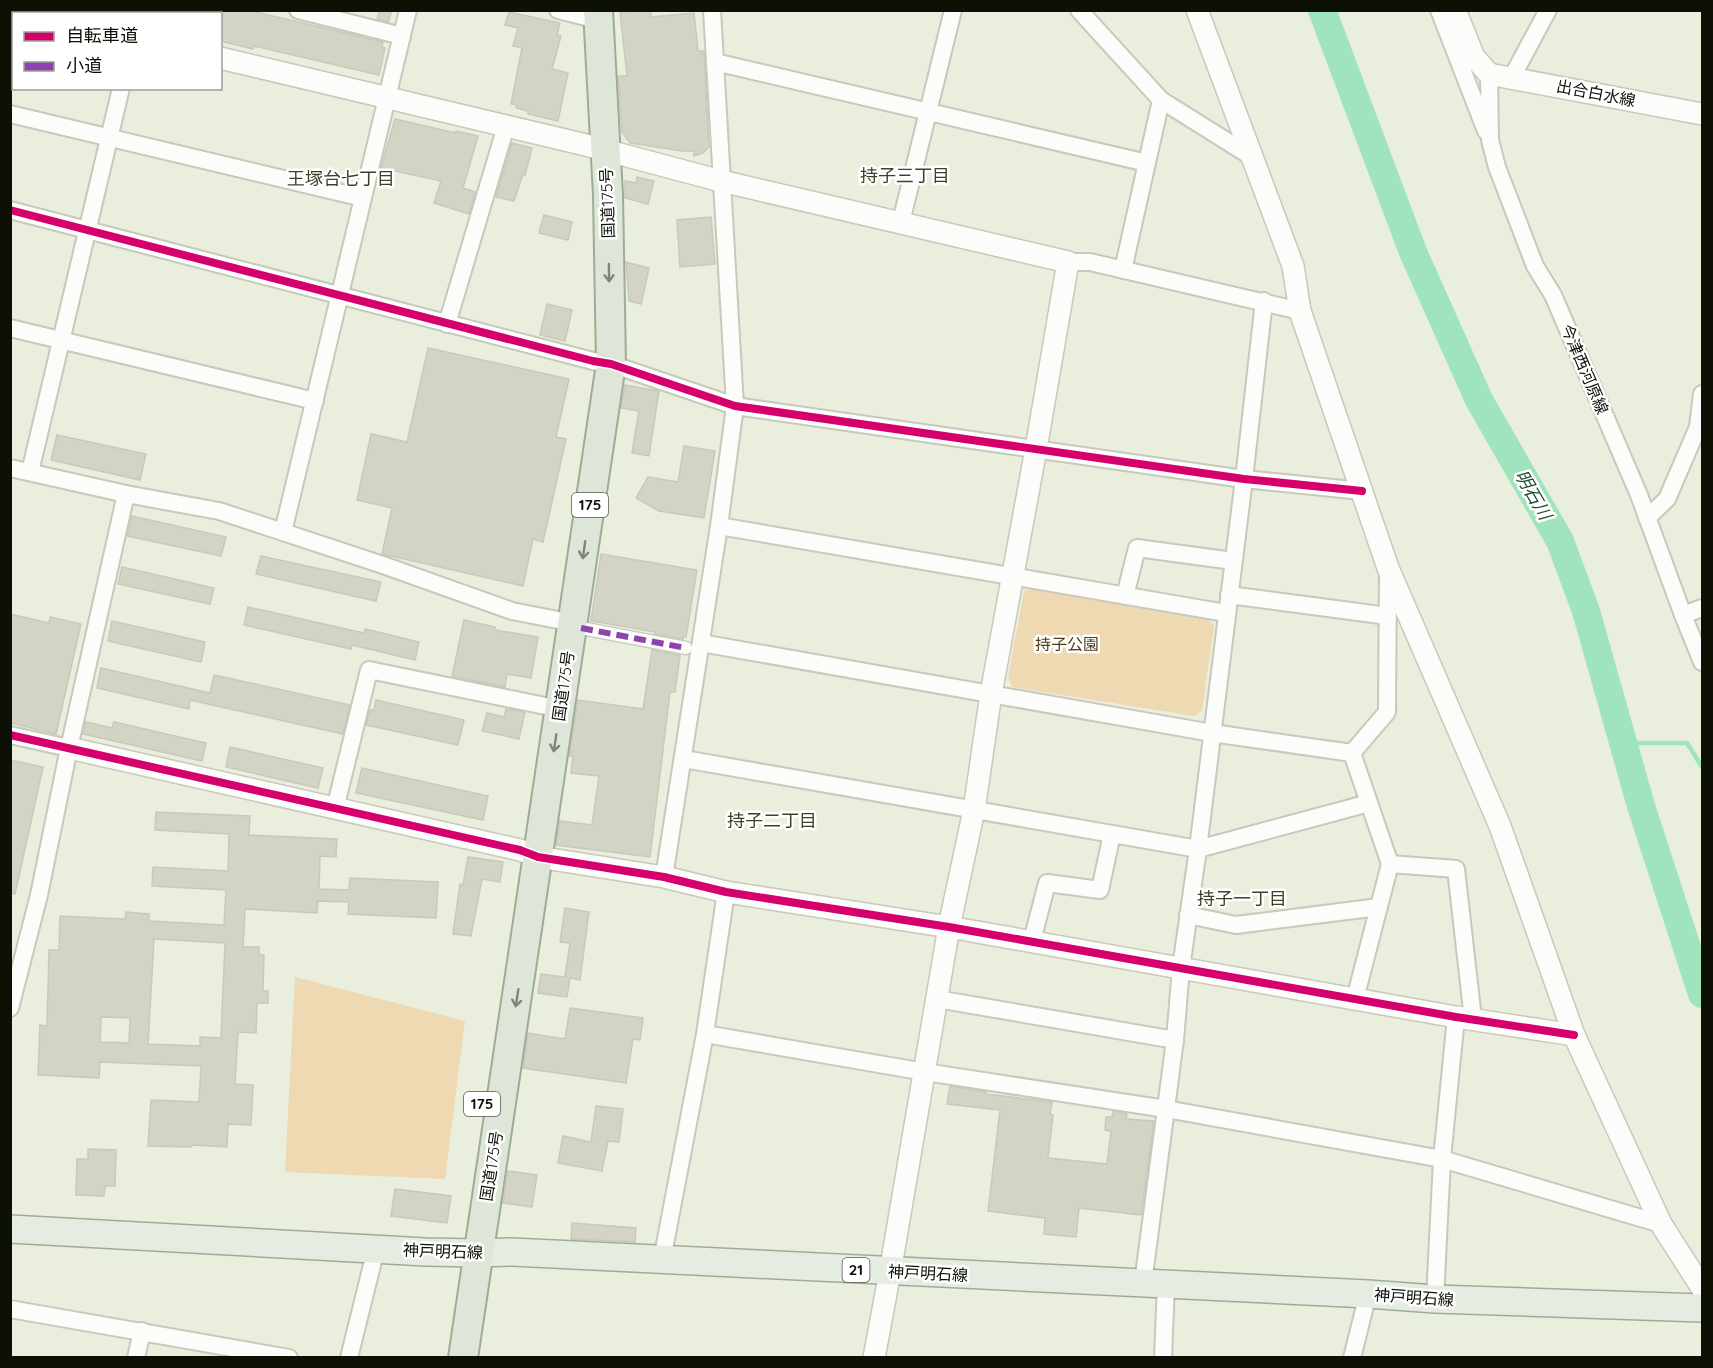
<svg xmlns="http://www.w3.org/2000/svg" width="1713" height="1368" viewBox="0 0 1713 1368" font-family="Quicksand,'Noto Sans JP',sans-serif">
<style>
.green{fill:#eed9b2}
.lines{fill:none;stroke-linecap:round;stroke-linejoin:round}
.stream{stroke:#a0e4be;stroke-width:4.5}
.river{stroke:#a0e4be;stroke-width:28}
.building{fill:#d3d4c6;stroke:#c9c9bb;stroke-width:1.5;fill-rule:evenodd}
.pedestrian-casing{stroke:#c6c9bb;stroke-width:15}
.minor-casing{stroke:#c6c9bb;stroke-width:20}
.tertiary-casing{stroke:#c6c9bb;stroke-width:24}
.primary-casing{stroke:#9fac95;stroke-width:30}
.trunk-casing{stroke:#9fac95;stroke-width:32}
.pedestrian{stroke:#fcfcfa;stroke-width:12}
.minor{stroke:#fcfcfa;stroke-width:16}
.tertiary{stroke:#fcfcfa;stroke-width:21}
.primary{stroke:#e5ece1;stroke-width:27}
.trunk{stroke:#dee6d9;stroke-width:28}
.quiet{stroke:#8e44ad;stroke-width:6;stroke-dasharray:12 6;stroke-linecap:butt}
.cycleway-casing{stroke:#fff;stroke-width:11}
.cycleway{stroke:#d6006c;stroke-width:8}
.oneway{stroke:#80867a}
.labels{text-anchor:middle;stroke-width:5;stroke-linejoin:round;paint-order:stroke}
.shield{fill:#fff;stroke:#565850;stroke-width:1.5}
.shield-label{font-size:15px;font-weight:bold;fill:#0d1005}
.street-label{font-size:16px;fill:#0d1005;stroke:#fff}
.park-label{font-size:16px;fill:#503a19;stroke:#fff}
.neighbourhood-label{font-size:18px;fill:#3c4127;stroke:#fff}
.water-label{font-size:18px;font-style:italic;fill:#224b37;stroke:#fff}
</style>
<rect width="100%" height="100%" fill="#eaeedc"/>
<g class="green">
<path d="M1033,587L1207,618L1214,625L1202,710L1195,716L1012,687L1008,677L1024,591Z"/>
<path d="M295,977L465,1021L445,1179L285,1172Z"/>
</g>
<g class="lines">
<path class="stream" d="M1625,743H1687L1702,767"/>
<path class="river" d="M1322,10L1413,252L1479,400L1560,541L1586,611L1641,806L1702,994"/>
</g>
<g class="building">
<path d="M220,10H248L383,42L382,47L385,48L379,75L254,46L253,49L220,41Z"/>
<path d="M380,10H392L388,22L377,19Z"/>
<path d="M651,10V17L694,13L698,51H704L709,147L703,153L694,156V151H682L630,143L622,132L618,76H627L620,12Z"/>
<path d="M509,12L560,23L557,35L561,36L552,69L568,73L558,121L528,114V111L516,108L517,105L511,104L522,48L513,46L518,28L505,25Z"/>
<path d="M395,119L456,133V131L478,136L463,188L475,192L469,214L434,203L441,181L381,168Z"/>
<path d="M512,143L532,148L525,175L523,174L514,201L496,197Z"/>
<path d="M637,177L654,181L648,204L625,198V181L636,183Z"/>
<path d="M544,215L572,222L568,240L539,233Z"/>
<path d="M711,217L715,264L680,267L677,220Z"/>
<path d="M626,262L649,268L641,304L629,301Z"/>
<path d="M547,304L572,310L565,341L540,335Z"/>
<path d="M428,348L569,379L556,437L566,439L543,542L533,539L523,586L382,554L392,508L357,500L371,434L407,442Z"/>
<path d="M625,385L659,391L649,456L632,453L639,411L621,408Z"/>
<path d="M57,435L146,454L140,480L51,460Z"/>
<path d="M684,446L715,451L704,518L659,511L636,498L648,477L678,482Z"/>
<path d="M132,516L226,537L221,556L127,536Z"/>
<path d="M601,554L697,570L686,637L683,636V639L655,634V632L591,621Z"/>
<path d="M261,556L381,582L376,601L256,574Z"/>
<path d="M122,567L214,588L210,604L118,584Z"/>
<path d="M248,607L364,633L365,629L419,642L415,660L352,645L351,649L244,625Z"/>
<path d="M10,614L49,623L50,617L81,624L56,734L10,723Z"/>
<path d="M464,620L495,627V630L538,637L531,678L507,674L505,687L452,676Z"/>
<path d="M112,621L205,642L201,662L108,641Z"/>
<path d="M652,650L680,655L675,692H670L650,857L556,845L560,821L592,825L599,776L571,773L573,757L569,756L578,700L643,709Z"/>
<path d="M101,668L210,693L214,675L350,705L343,734L190,700L189,709L97,688Z"/>
<path d="M376,700L464,720L458,745L366,725L370,710H374Z"/>
<path d="M506,709L525,712L519,739L482,731L487,713L504,717Z"/>
<path d="M86,722L112,728L114,722L206,743L202,761L83,734Z"/>
<path d="M230,747L323,768L318,788L226,767Z"/>
<path d="M10,760L43,767L15,894L10,893Z"/>
<path d="M362,768L488,796L483,820L356,793Z"/>
<path d="M156,812L250,816L249,835L337,839L336,857L320,856L319,889L349,890L350,878L438,882L436,918L348,914L349,902L318,901L317,913L245,909L243,947H259V954L264,955L263,991H268V1003H257L256,1033L238,1032L235,1084L253,1085L251,1125L228,1124L227,1147L191,1145V1147L148,1146L151,1100L199,1102L201,1066L100,1062L99,1078L38,1075L40,1025L47,1026L49,950H59L60,916L125,919L126,912L149,914V921L224,925L226,890L152,886L153,867L228,871L229,834L155,830ZM154,939L225,943L221,1038L200,1037V1046L148,1044ZM101,1017L130,1018L129,1043L100,1042Z"/>
<path d="M468,857L503,862L500,882L482,879L471,936L453,934L460,884L463,885Z"/>
<path d="M565,908L589,912L580,980L570,978L567,997L538,993L541,974L565,977L570,943L560,942Z"/>
<path d="M570,1008L643,1018L640,1040L633,1039L626,1083L523,1068L528,1033L565,1039Z"/>
<path d="M950,1086L986,1092V1094L1052,1102L1050,1114L1053,1115L1048,1158L1107,1164L1111,1131L1105,1130L1106,1117H1112L1113,1111L1127,1114L1126,1119L1154,1121L1141,1215L1079,1208L1076,1237L1044,1234L1045,1218L988,1211L1000,1110L947,1104Z"/>
<path d="M596,1106L623,1109L619,1142L608,1141L602,1171L558,1163L563,1136L591,1142Z"/>
<path d="M88,1149L116,1150L115,1186H105L104,1196L76,1195L77,1159H88Z"/>
<path d="M508,1171L537,1175L532,1207L503,1203Z"/>
<path d="M395,1189L451,1196L447,1223L391,1216Z"/>
<path d="M572,1223L636,1228L635,1242L571,1239Z"/>
</g>
<g class="lines">
<defs>
<path id="pedestrian" d="M581,628L686,648"/>
<g id="minor">
<path d="M298,10L402,36"/>
<path d="M558,10L598,20"/>
<path d="M1079,10L1161,100L1123,270"/>
<path d="M1439,10L1486,131"/>
<path d="M139,14L140,10"/>
<path d="M715,62L1147,163"/>
<path d="M1489,74L1490,140L1497,167L1535,266L1553,295L1639,495L1683,615L1702,662"/>
<path d="M1512,77L1548,10"/>
<path d="M1161,100L1252,157"/>
<path d="M10,114L363,198"/>
<path d="M10,210L593,361L611,364L735,406L1244,479L1362,491"/>
<path d="M901,222L953,10"/>
<path d="M1068,262H1090L1300,311"/>
<path d="M447,324L506,126"/>
<path d="M10,328L315,401"/>
<path d="M10,468L126,494L219,511L383,565L512,611L573,623"/>
<path d="M30,472L121,88"/>
<path d="M1647,518L1667,499L1698,427L1702,394"/>
<path d="M719,526L1226,613"/>
<path d="M283,532L408,10"/>
<path d="M1229,595L1388,616"/>
<path d="M1125,596L1137,548L1233,561"/>
<path d="M1683,615L1702,608"/>
<path d="M701,643L1212,733L1352,753L1387,712L1388,571"/>
<path d="M10,735L69,748"/>
<path d="M1352,753L1390,864L1355,999"/>
<path d="M684,759L1198,849L1369,803"/>
<path d="M335,809L369,670L560,709"/>
<path d="M1390,864L1456,869L1473,1019"/>
<path d="M664,877L719,526L735,406L712,10"/>
<path d="M1188,915L1236,925L1379,907"/>
<path d="M1032,941L1047,883L1100,890L1112,834"/>
<path d="M937,999L1175,1040"/>
<path d="M10,1008L39,895L69,748L126,494"/>
<path d="M705,1034L925,1072L1166,1109L1442,1159L1661,1224"/>
<path d="M662,1260L705,1034L726,892"/>
<path d="M1143,1283L1175,1040L1181,968L1198,849L1244,479L1264,301"/>
<path d="M1435,1299L1442,1159L1456,1017"/>
<path d="M10,1309L289,1358"/>
<path d="M136,1358L142,1331"/>
<path d="M349,1358L376,1249"/>
<path d="M1163,1358L1166,1284"/>
<path d="M1352,1358L1368,1294"/>
</g>
<g id="tertiary">
<path d="M23,10L35,14"/>
<path d="M1197,10L1293,266L1300,311L1388,568L1500,826L1574,1035L1661,1224L1702,1288"/>
<path d="M1455,10L1474,57L1489,74L1702,114"/>
<path d="M220,58L586,145L721,181L1068,262L1036,449L991,694L974,810L949,927L890,1272L874,1358"/>
<path d="M69,748L520,850L538,857L664,877L726,892L949,927L1456,1017L1574,1035"/>
</g>
<path id="primary" d="M10,1229L426,1252L478,1253L512,1252L1368,1294L1435,1299L1702,1308"/>
<path id="trunk" d="M463,1358L611,364L608,195L598,10"/>
</defs>
<use href="#pedestrian" class="pedestrian-casing"/>
<use href="#minor" class="minor-casing"/>
<use href="#tertiary" class="tertiary-casing"/>
<use href="#primary" class="primary-casing"/>
<use href="#trunk" class="trunk-casing"/>
<use href="#pedestrian" class="pedestrian"/>
<use href="#minor" class="minor"/>
<use href="#tertiary" class="tertiary"/>
<use href="#primary" class="primary"/>
<use href="#trunk" class="trunk"/>
<path class="quiet" d="M581,628L686,648"/>
<defs>
<g id="cycleway">
<path d="M10,210L593,361L611,364L735,406L1244,479L1362,491"/>
<path d="M10,735L520,850L538,857L664,877L726,892L949,927L1456,1017L1574,1035"/>
</g>
</defs>
<use href="#cycleway" class="cycleway-casing"/>
<use href="#cycleway" class="cycleway"/>
</g>
<defs><path id="oneway-shaft" d="M-6 0H5M1.5-3L5.5 0L1.5 3" fill="none" stroke-width="1.6" stroke-linecap="round" stroke-linejoin="round" transform="scale(1.5)"/></defs>
<g class="oneway">
<use href="#oneway-shaft" transform="translate(609 273) rotate(89)"/>
<use href="#oneway-shaft" transform="translate(584 550) rotate(98)"/>
<use href="#oneway-shaft" transform="translate(555 743) rotate(99)"/>
<use href="#oneway-shaft" transform="translate(517 998) rotate(99)"/>
</g>
<g class="labels">
<g class="shield">
<rect x="572" y="493" width="36" height="24" rx="4.5"/>
<rect x="464" y="1092" width="36" height="24" rx="4.5"/>
<rect x="842.5" y="1258" width="27" height="24" rx="4.5"/>
</g>
<g class="shield-label">
<text x="590" y="510">175</text>
<text x="482" y="1109">175</text>
<text x="856" y="1275">21</text>
</g>
<g class="street-label">
<text transform="translate(1596 93) rotate(11)" y="6">出合白水線</text>
<text transform="translate(607 203) rotate(-92)" y="6">国道175号</text>
<text transform="translate(1585 369) rotate(67)" y="6">今津西河原線</text>
<text transform="translate(563 686) rotate(-82)" y="6">国道175号</text>
<text transform="translate(491 1166) rotate(-81)" y="6">国道175号</text>
<text transform="translate(443 1251) rotate(2)" y="6">神戸明石線</text>
<text transform="translate(928 1273) rotate(3)" y="6">神戸明石線</text>
<text transform="translate(1414 1297) rotate(4)" y="6">神戸明石線</text>
</g>
<g class="park-label">
<text x="1067" y="650">持子公園</text>
</g>
<g class="neighbourhood-label">
<text x="905" y="182">持子三丁目</text>
<text x="341" y="185">王塚台七丁目</text>
<text x="772" y="827">持子二丁目</text>
<text x="1242" y="905">持子一丁目</text>
</g>
<g class="water-label">
<text transform="translate(1533 495) rotate(60)" y="6">明石川</text>
</g>
</g>
<rect width="1713" height="1368" fill="none" stroke="#0d1005" stroke-width="24"/>
<rect x="12" y="12" width="210" height="78" fill="#ffffff" stroke="#9e9f9b" stroke-width="1.5"/>
<rect x="24" y="32" width="30" height="9" fill="#d6006c" stroke="#9e9f9b" stroke-width="1.5"/>
<text x="66" y="42" font-size="18" fill="#0d1005">自転車道</text>
<rect x="24" y="62" width="30" height="9" fill="#8e44ad" stroke="#9e9f9b" stroke-width="1.5"/>
<text x="66" y="72" font-size="18" fill="#0d1005">小道</text>
</svg>
